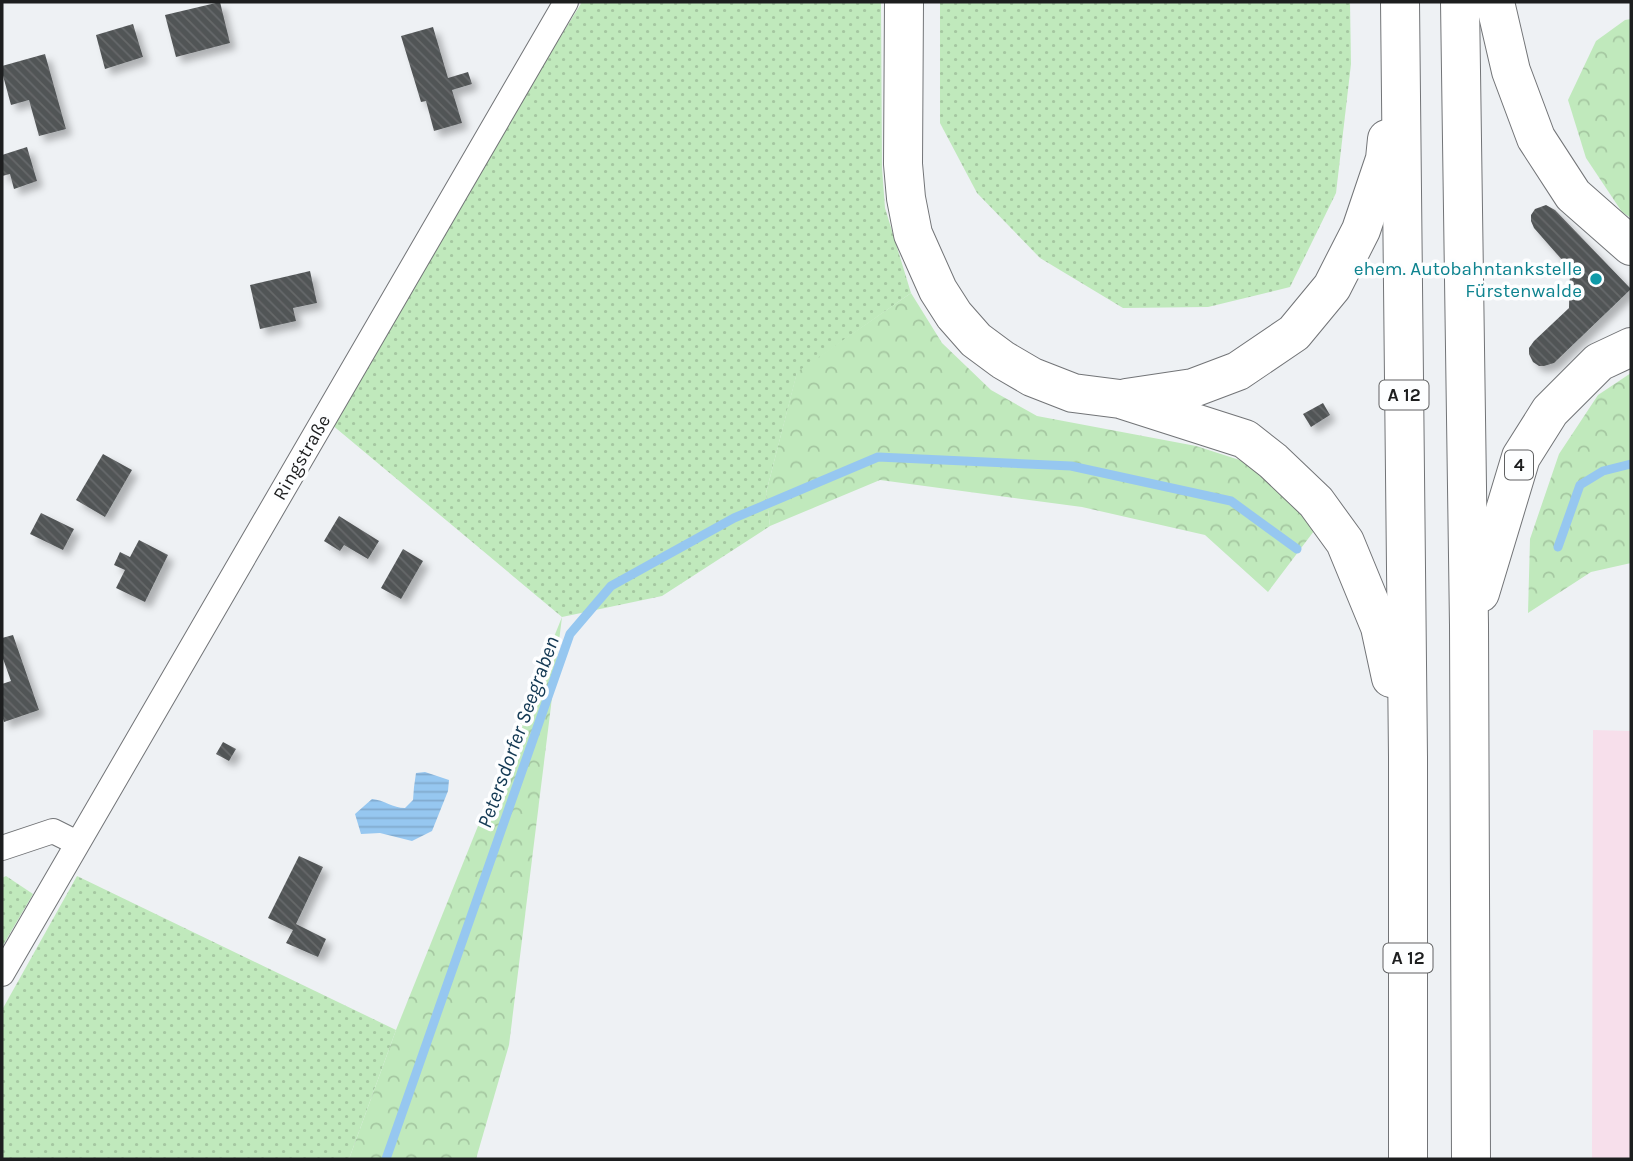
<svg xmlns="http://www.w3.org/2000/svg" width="1633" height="1161" viewBox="0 0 1633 1161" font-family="Karla,sans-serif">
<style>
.commercial{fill:#f7dfeb}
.grass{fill:url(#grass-dots)}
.forest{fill:url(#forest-crowns)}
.water{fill:url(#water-rules)}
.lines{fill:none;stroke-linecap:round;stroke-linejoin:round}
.stream{stroke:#96c7f0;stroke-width:9}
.building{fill:url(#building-back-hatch);filter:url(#shadow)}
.minor-casing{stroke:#727477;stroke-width:26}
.motorway-casing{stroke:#727477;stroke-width:40}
.minor{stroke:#fff;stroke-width:24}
.motorway{stroke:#fff;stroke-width:38}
.culture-dot{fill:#0f9aa8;stroke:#fdfeff;stroke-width:2.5}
.labels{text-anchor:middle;stroke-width:7;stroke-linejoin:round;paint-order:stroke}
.shield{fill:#fdfeff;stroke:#606162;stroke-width:2}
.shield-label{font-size:18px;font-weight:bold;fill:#1d1e1f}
.culture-label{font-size:19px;fill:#0d838f;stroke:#fdfeff;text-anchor:end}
.street-label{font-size:19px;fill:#1d1e1f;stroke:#fdfeff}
.water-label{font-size:21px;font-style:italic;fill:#123853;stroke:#fdfeff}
</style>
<defs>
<pattern id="grass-dots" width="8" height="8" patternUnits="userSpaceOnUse" patternTransform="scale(1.75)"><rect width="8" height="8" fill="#c0e9bc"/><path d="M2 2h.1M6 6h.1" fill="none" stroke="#a5c7a1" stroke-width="1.8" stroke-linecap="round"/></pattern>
<pattern id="forest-crowns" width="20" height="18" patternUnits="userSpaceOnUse" patternTransform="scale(1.75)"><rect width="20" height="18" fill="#c0e9bc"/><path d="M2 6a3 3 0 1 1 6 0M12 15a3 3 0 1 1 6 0" fill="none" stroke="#a5c7a1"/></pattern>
<pattern id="water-rules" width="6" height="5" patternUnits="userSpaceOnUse" patternTransform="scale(1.75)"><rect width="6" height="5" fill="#96c7f0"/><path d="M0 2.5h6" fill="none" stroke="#81aacd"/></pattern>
<pattern id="building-back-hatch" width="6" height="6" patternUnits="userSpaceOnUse" patternTransform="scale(1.75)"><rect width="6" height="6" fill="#515456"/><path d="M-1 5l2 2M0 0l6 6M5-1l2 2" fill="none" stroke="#66696a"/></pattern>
<filter id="shadow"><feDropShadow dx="6" dy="6" stdDeviation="3.5" flood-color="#0004"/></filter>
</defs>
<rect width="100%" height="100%" fill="#eef1f4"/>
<path class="commercial" d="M1593,730L1631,731V1159H1592Z"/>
<g class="grass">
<path d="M582,2H881L882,168L885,208L911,293L797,373L766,493L770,526L662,596L562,617L331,424L530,86Z"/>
<path d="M940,2H1350L1351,64L1336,193L1290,287L1208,307L1123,308L1040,258L977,193L940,123Z"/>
<path d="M6,876L33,894L2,947V878Z"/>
<path d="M77,876L396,1030L349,1159H2V1010Z"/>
</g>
<g class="forest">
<path d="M1631,19V218L1622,212L1586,158L1568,100L1596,41L1625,20Z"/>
<path d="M911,293L942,343L991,390L1037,416L1196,446L1249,463L1317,527L1268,592L1205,535L1082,507L880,480L770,526L766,493L797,372Z"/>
<path d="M1631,373V563L1591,572L1528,613L1530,539L1559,454L1598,395Z"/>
<path d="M562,617L509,1045L476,1159H349L396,1030Z"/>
</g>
<path class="water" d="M425,772L449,780L448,791L432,831L412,841L380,833L361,834L355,814L372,799C384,800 393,808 405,808L413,800L414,787L416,773Z"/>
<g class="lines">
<g class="stream">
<path d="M1558,547L1580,485L1603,471L1631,464"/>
<path d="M386,1159L570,634L611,586L734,518L878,457L1071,466L1231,501L1297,549"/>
</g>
</g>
<g class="building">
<path d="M220,2L230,43L176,57L165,15Z"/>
<path d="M133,24L143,57L105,69L96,35Z"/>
<path d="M433,27L448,78L468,72L472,84L452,90L462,123L434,131L426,101L421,102L401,36Z"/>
<path d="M45,54L66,129L39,136L29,100L11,105L2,72V66Z"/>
<path d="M27,147L37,181L14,189L10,174L2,176V155Z"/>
<path d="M1546,205L1555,210L1631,289L1554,363L1544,366H1539L1533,362L1529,354V348L1534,341L1569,308L1570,269L1534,228L1531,221V215L1535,209Z"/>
<path d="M310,271L317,303L293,308L296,321L260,329L250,285Z"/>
<path d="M1323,403L1330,415L1311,427L1303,414Z"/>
<path d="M103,454L132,470L105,517L76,500Z"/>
<path d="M41,513L74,529L63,550L30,534Z"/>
<path d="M339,516L379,541L368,559L344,545L340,551L324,541Z"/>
<path d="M139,540L168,555L145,602L116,588L125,570L114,565L120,552L130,557Z"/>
<path d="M403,549L423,561L401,599L381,588Z"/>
<path d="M13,635L39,710L4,722L2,715V684L11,681L2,656V638Z"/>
<path d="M223,742L236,749L229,761L216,754Z"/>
<path d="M299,856L323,867L296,924L326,939L318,957L286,943L293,930L268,918Z"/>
</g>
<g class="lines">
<defs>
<g id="minor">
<path d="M2,848L53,831L77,843"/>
<path d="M2,974L566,2"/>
</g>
<g id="motorway">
<path d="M904,2L903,164L906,198L913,234L938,290L954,315L976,340L1003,360L1032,377L1073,393L1120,399L1245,439L1273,461L1316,502L1345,542L1380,627L1391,678"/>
<path d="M1400,2L1408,757V1159"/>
<path d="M1460,2L1469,625L1471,1159"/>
<path d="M1495,2L1511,71L1536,138L1573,195L1631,246"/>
<path d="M1126,398L1193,388L1238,371L1294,333L1332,287L1361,230L1385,159L1387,139"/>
<path d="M1480,593L1521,457L1550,411L1599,362L1631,347"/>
</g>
</defs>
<use href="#minor" class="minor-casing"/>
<use href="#motorway" class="motorway-casing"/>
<use href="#minor" class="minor"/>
<use href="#motorway" class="motorway"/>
</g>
<circle class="culture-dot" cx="1596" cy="279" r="7"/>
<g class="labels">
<g class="shield">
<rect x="1379.5" y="380.5" width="49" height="29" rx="5"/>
<rect x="1505" y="450.5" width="28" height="29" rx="5"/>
<rect x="1383.5" y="943.5" width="49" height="29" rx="5"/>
</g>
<g class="shield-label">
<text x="1404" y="401">A 12</text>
<text x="1519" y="471">4</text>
<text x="1408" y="964">A 12</text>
</g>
<g class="culture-label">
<text x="1582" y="275">ehem. Autobahntankstelle<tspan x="1582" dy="22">Fürstenwalde</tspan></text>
</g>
<g class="street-label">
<text transform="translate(301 457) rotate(-60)" y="7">Ringstraße</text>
</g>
<g class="water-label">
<text transform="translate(518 732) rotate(-70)" y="7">Petersdorfer Seegraben</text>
</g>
</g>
<rect width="1633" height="1161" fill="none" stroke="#1d1e1f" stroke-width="7"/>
</svg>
